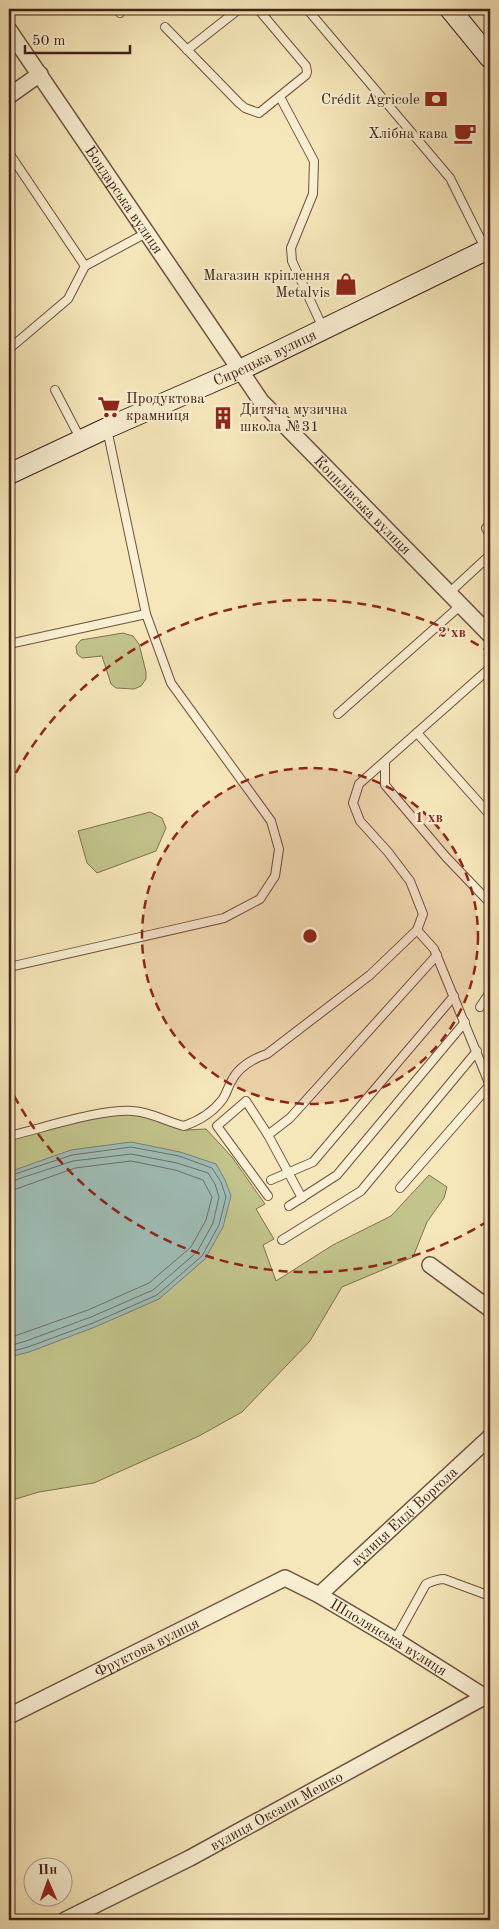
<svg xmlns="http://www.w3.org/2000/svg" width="499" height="1929" viewBox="0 0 499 1929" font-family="'Old Standard TT',serif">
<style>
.green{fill:#c2c48b;stroke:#807250}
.water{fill:#9fbeb8;stroke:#797f77}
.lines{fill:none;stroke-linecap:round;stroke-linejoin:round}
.shore{stroke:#6f7067;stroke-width:1}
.lane-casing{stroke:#6d523f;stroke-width:10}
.street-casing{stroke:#6d523f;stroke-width:18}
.secondary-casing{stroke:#3f2116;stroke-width:22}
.lane{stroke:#f9efd2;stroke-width:8}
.street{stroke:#f9efd2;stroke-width:15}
.secondary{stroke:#f9efd2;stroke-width:20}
.ring{fill:none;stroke:#8f2418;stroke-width:2.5;stroke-dasharray:9 6}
.labels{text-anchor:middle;stroke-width:4.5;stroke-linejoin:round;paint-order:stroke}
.poi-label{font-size:15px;fill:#3f2116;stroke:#f9efd2;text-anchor:end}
.street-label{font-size:15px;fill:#3f2116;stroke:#f9efd2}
.centre{fill:#8f2418;stroke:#f9efd2;stroke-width:2.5}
.ring-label{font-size:15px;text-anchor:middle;font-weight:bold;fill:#8f2418;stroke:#f9efd2;stroke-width:4.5;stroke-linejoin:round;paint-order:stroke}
</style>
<rect width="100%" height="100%" fill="#f6e7ba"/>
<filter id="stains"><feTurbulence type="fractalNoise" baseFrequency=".004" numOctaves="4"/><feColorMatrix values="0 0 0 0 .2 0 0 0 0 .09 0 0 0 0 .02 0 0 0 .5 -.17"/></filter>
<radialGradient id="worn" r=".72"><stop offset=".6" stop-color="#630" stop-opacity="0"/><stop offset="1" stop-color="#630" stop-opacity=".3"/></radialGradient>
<g class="green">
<path d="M123,633L133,636L139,644L146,672V679L141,686L134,689L116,688L111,684L102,656L82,658L77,654L76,646L81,640Z"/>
<path d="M150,812L162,818L166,828L156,851L97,873L87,863L78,831Z"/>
<path d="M136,1113L186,1130L206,1129L232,1157L265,1204L256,1209L274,1239L263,1245L276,1281L333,1245L391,1216L429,1175L447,1187L444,1198L427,1222L413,1257L342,1287L310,1341L242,1412L199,1436L94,1483L39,1492L9,1501V1138L101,1116Z"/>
</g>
<path class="water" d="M131,1142L180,1152L216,1164L225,1180L231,1196L223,1227L205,1259L159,1299L95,1327L29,1352L9,1357V1172L71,1150Z"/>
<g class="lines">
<g class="shore">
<path d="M9,1176L72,1155L131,1147L179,1156L212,1168L221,1182L226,1197L219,1225L202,1256L157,1295L93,1323L28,1347L9,1352"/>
<path d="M9,1182L73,1161L131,1154L177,1163L208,1173L215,1184L219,1197L213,1223L197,1252L153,1290L91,1317L26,1341L9,1346"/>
<path d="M9,1190L16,1189L75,1168L131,1161L175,1170L203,1180L212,1197L206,1220L191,1247L149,1283L88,1310L9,1338"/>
</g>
<defs>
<g id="lane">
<path d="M117,9L120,13"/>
<path d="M307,9L450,178L485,248"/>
<path d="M165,27L239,103L245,108L259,113L306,75L307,72L306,66L258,9"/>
<path d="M187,50L239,9"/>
<path d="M280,97L314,161L313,194L291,248L292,261L323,328"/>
<path d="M9,153L85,266"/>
<path d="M9,349L68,299L85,266L148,232"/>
<path d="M55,390L81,440"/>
<path d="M490,523L486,528L490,535"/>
<path d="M449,593L490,555"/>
<path d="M9,644L146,614"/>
<path d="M338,714L461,605"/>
<path d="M418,734L490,815"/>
<path d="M385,763V785L446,857L490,903"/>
<path d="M9,967L224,918L260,899L275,876L279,849L271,821L171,683L146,614L107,429"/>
<path d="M480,1007L490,992"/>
<path d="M268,1135L290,1118L437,955"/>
<path d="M9,1136C44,1128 98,1109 133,1111C151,1112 167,1122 184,1126C198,1121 213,1112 222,1100C226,1095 228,1087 231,1082C238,1067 252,1059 267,1054L370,975L417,930L423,914L410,881L388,852L360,821L353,803L359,784L490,668"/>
<path d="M271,1180L313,1162L454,996"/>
<path d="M400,1188L488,1087L489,1083L434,949L417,930"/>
<path d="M268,1196L217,1126L246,1101L268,1135L302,1198"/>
<path d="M289,1206L337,1175L465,1022"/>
<path d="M282,1240L361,1191L477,1051"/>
<path d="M395,1640L426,1584C433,1581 437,1579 444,1579L490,1596"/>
</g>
<g id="street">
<path id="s1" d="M9,30L261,401L490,635"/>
<path d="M9,96L40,74"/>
<path d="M430,1265L490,1309"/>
<path id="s2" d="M319,1595L490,1437"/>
<path id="s3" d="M9,1716L285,1578L319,1595L395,1640L490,1700"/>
<path id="s4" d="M65,1920L190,1858L484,1697"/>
</g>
<g id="secondary">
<path d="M450,9L490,58"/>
<path id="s5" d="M9,474L107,428L240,370L490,248"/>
</g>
</defs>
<use href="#lane" class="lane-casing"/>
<use href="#street" class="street-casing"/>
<use href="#secondary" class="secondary-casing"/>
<use href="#lane" class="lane"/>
<use href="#street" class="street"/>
<use href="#secondary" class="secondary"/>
</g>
<circle cx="310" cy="936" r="168" fill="#8f2418" fill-opacity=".12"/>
<g class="ring">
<circle cx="310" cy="936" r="168"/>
<path d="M488 1221A336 336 0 0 1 9 1086M9 786A336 336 0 0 1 488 651"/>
</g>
<defs>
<symbol id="bank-bare" viewBox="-9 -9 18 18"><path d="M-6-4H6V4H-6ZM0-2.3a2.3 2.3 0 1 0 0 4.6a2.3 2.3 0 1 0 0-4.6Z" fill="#8f2418" stroke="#f9efd2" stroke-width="2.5" paint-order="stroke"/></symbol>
<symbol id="cafe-bare" viewBox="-9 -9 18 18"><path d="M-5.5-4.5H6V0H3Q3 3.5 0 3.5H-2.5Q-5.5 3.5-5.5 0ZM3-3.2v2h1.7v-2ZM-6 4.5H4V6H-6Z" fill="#8f2418" stroke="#f9efd2" stroke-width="2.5" paint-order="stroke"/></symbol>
<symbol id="shop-bare" viewBox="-9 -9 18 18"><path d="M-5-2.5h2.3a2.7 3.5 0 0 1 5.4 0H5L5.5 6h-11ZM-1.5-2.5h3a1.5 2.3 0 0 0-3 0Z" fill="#8f2418" stroke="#f9efd2" stroke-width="2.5" paint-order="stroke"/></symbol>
<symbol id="supermarket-bare" viewBox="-9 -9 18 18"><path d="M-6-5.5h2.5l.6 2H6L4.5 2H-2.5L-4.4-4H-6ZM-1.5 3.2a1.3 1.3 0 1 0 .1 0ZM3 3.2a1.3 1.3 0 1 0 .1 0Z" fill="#8f2418" stroke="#f9efd2" stroke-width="2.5" paint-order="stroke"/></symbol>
<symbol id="building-bare" viewBox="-9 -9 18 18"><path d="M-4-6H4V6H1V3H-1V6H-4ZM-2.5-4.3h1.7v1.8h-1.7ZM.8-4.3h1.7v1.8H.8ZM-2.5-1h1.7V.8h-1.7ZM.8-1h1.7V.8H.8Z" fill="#8f2418" stroke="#f9efd2" stroke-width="2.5" paint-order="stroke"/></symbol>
</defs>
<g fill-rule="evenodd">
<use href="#bank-bare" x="420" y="83" width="32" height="32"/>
<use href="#cafe-bare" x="449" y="117" width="32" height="32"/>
<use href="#shop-bare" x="330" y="268" width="32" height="32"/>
<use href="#supermarket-bare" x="93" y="391" width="32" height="32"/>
<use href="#building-bare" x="207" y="402" width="32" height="32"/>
</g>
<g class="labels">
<g class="poi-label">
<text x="420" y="104">Crédit Agricole</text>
<text x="448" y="138">Хлібна кава</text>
<text x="330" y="280">Магазин кріплення<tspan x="330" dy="17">Metalvis</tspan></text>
<text x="126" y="403" text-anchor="start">Продуктова<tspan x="126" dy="17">крамниця</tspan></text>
<text x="240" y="414" text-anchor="start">Дитяча музична<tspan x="240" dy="17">школа №31</tspan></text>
</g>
<g class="street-label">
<text dy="5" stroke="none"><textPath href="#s1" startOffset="205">Бондарська вулиця</textPath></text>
<text dy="5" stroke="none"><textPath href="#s5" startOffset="281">Сирецька вулиця</textPath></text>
<text dy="5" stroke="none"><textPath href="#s1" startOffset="594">Копилівська вулиця</textPath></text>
<text dy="5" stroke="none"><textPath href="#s2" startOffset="116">вулиця Енді Воргола</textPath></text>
<text dy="5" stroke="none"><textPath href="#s3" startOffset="428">Шполянська вулиця</textPath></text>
<text dy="5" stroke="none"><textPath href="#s3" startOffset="154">Фруктова вулиця</textPath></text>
<text dy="5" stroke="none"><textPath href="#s4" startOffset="238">вулиця Оксани Мешко</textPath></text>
</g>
</g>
<circle cx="310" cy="936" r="8" class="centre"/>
<g class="ring-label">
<text x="452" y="637">2 хв</text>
<text x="429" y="822">1 хв</text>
</g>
<rect width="499" height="1929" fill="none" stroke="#f6e7ba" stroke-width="30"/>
<rect x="10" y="10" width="479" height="1909" fill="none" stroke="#3f2116" stroke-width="2.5"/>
<rect x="15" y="15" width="469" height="1899" fill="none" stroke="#3f2116"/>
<g transform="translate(48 1882) rotate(358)"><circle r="24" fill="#f9efd2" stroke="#af9d87"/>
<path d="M0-4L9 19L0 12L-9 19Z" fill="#8f2418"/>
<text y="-8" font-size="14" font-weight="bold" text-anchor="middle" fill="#3f2116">Пн</text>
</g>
<path d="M25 45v8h105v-8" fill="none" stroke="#3f2116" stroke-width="2.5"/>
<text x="32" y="45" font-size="15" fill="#3f2116" stroke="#f9efd2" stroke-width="4" paint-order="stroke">50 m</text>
<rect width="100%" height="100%" filter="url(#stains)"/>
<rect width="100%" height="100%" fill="url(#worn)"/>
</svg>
